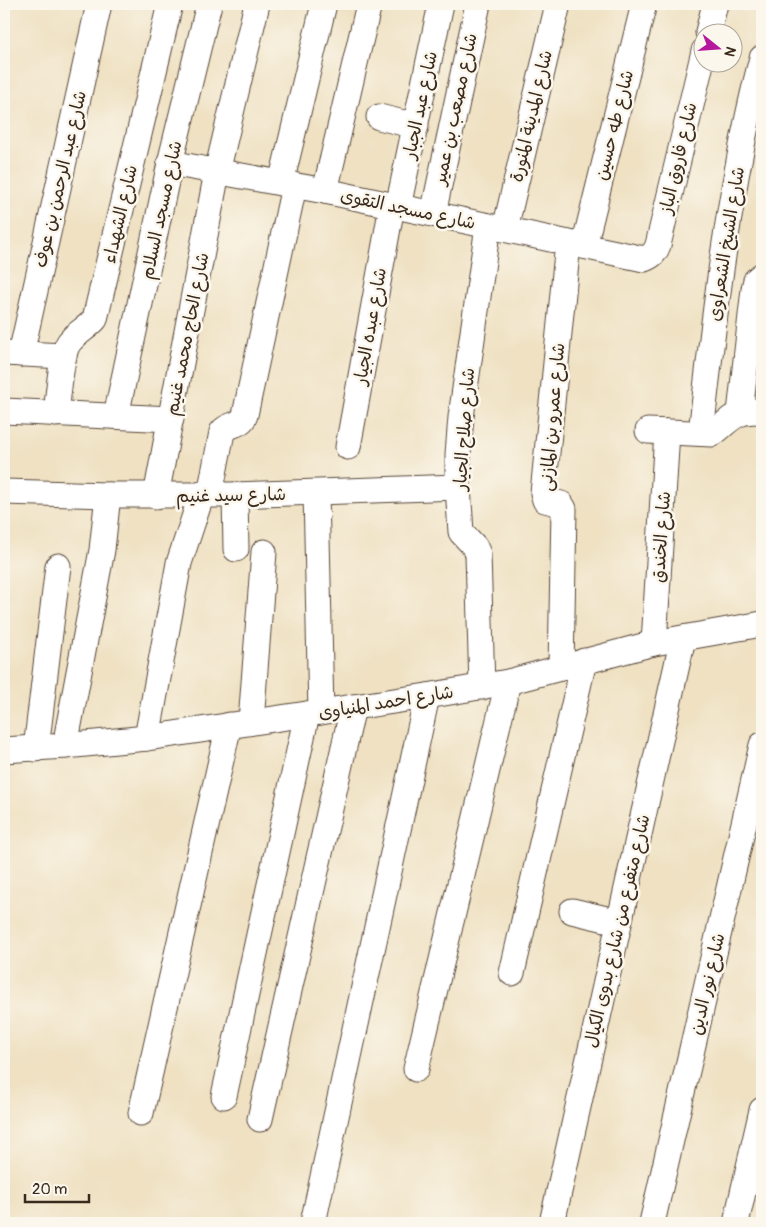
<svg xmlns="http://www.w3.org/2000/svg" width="766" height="1227" viewBox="0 0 766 1227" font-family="Pangolin,'Playpen Sans Arabic',sans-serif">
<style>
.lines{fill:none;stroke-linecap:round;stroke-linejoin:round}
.minor-casing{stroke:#564537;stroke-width:27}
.minor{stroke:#fff;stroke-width:25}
.labels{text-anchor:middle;stroke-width:5;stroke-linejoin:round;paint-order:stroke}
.street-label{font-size:18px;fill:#3b2a1e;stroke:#fbf7ec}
</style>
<rect width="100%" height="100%" fill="#fbf7ec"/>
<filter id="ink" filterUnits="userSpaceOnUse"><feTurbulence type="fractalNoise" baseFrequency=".02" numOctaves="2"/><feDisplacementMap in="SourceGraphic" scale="10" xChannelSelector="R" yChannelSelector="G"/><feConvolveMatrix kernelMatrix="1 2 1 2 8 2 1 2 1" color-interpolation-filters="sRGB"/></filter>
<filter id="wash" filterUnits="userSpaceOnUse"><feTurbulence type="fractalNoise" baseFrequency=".0096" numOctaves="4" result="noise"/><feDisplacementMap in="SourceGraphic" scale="20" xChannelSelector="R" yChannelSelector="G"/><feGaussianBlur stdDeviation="1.12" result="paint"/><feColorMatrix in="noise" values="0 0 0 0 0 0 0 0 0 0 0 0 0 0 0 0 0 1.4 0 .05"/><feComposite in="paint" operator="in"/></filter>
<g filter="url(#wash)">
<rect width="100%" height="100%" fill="#efe1c2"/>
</g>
<g filter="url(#ink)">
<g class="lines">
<defs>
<g id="minor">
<path d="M708,32L715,4"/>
<path d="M379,117L416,126"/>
<path d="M170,163L325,191L644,259C652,256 655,253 658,245L704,51"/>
<path d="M281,183L324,4"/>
<path d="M325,191L369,4"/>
<path d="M398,207L441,4"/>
<path d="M433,214L478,4"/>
<path d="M505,229L558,4"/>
<path d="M584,246L644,4"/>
<path d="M4,353L64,356"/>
<path d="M21,354L99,4"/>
<path d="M4,411L171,419"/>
<path d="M740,413L754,289L756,280L762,275"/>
<path d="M56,414C58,398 61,358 67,346C72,335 87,329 95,319L170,4"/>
<path d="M116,416L170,163L209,4"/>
<path d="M648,431L712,434C722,428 730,416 742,413C748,411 756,411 762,411"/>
<path d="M701,433C715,307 730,181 762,58"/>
<path d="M348,447L392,206"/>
<path d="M4,492L108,495H235L458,487"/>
<path d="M316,493L321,712"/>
<path d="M210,494L222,432C228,423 241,427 245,415L294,186"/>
<path d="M235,495L236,549"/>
<path d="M156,496L217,172L257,4"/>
<path d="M654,643L667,432"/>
<path d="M561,668L564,509L561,504L545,500L543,493L568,243"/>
<path d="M482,687L478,554L475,547L461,532L458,487V454L461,417L488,226"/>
<path d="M251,722L264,552"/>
<path d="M147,738L179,563L202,494"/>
<path d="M65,746L102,550L108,495"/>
<path d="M36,749L58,566"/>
<path d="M4,750L65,746L147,738L427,696L508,682L654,643L762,624"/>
<path d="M572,911L619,922"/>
<path d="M512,973L584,661"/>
<path d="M416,1069L508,682"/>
<path d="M224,1096L307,714"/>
<path d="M141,1113L229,725"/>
<path d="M260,1119L353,707"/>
<path d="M313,1223L427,696"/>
<path d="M552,1223L683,638"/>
<path d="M652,1223L762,745"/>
<path d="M736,1223L762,1110"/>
</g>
</defs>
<use href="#minor" class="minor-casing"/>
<use href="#minor" class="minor"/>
</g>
</g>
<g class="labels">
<g class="street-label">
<text transform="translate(420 105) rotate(-78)" y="6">شارع عبد الجبار</text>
<text transform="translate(455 109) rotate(-78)" y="6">شارع مصعب بن عمير</text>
<text transform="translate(531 116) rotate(-77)" y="6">شارع المدينة المنورة</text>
<text transform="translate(614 125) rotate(-76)" y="6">شارع طه حسين</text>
<text transform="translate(678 158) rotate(-77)" y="6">شارع فاروق الباز</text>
<text transform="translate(60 179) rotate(-77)" y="6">شارع عبد الرحمن بن عوف</text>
<text transform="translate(408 209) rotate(12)" y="6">شارع مسجد التقوى</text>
<text transform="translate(161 210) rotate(-78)" y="6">شارع مسجد السلام</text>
<text transform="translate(120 214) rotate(-77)" y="6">شارع الشهداء</text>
<text transform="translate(726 244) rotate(-81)" y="6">شارع الشيخ الشعراوى</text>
<text transform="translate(370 326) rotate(-80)" y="6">شارع عبده الجيار</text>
<text transform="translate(187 334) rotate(-79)" y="6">شارع الحاج محمد غنيم</text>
<text transform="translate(552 417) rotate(-85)" y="6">شارع عمرو بن المازنى</text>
<text transform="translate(464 429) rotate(-86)" y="6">شارع صلاح الجيار</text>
<text transform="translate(231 495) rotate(-1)" y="6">شارع سيد غنيم</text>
<text transform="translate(661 537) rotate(-86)" y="6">شارع الخندق</text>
<text transform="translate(386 702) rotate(-9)" y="6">شارع احمد المنياوى</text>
<text transform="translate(617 931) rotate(-77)" y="6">شارع متفرع من شارع بدوى الكيال</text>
<text transform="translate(707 984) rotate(-77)" y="6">شارع نور الدين</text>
</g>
</g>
<rect width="766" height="1227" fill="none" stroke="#fbf7ec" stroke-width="20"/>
<g transform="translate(718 48) rotate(107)"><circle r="24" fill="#fbf7ec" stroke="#aea59a"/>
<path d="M0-4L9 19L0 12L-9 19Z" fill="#b5179e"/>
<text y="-8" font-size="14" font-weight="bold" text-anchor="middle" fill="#3b2a1e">N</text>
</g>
<path d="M25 1194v8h64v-8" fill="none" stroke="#3b2a1e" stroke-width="2.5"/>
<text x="32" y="1194" font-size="15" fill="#3b2a1e" stroke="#fbf7ec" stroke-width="4" paint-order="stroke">20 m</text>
</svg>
